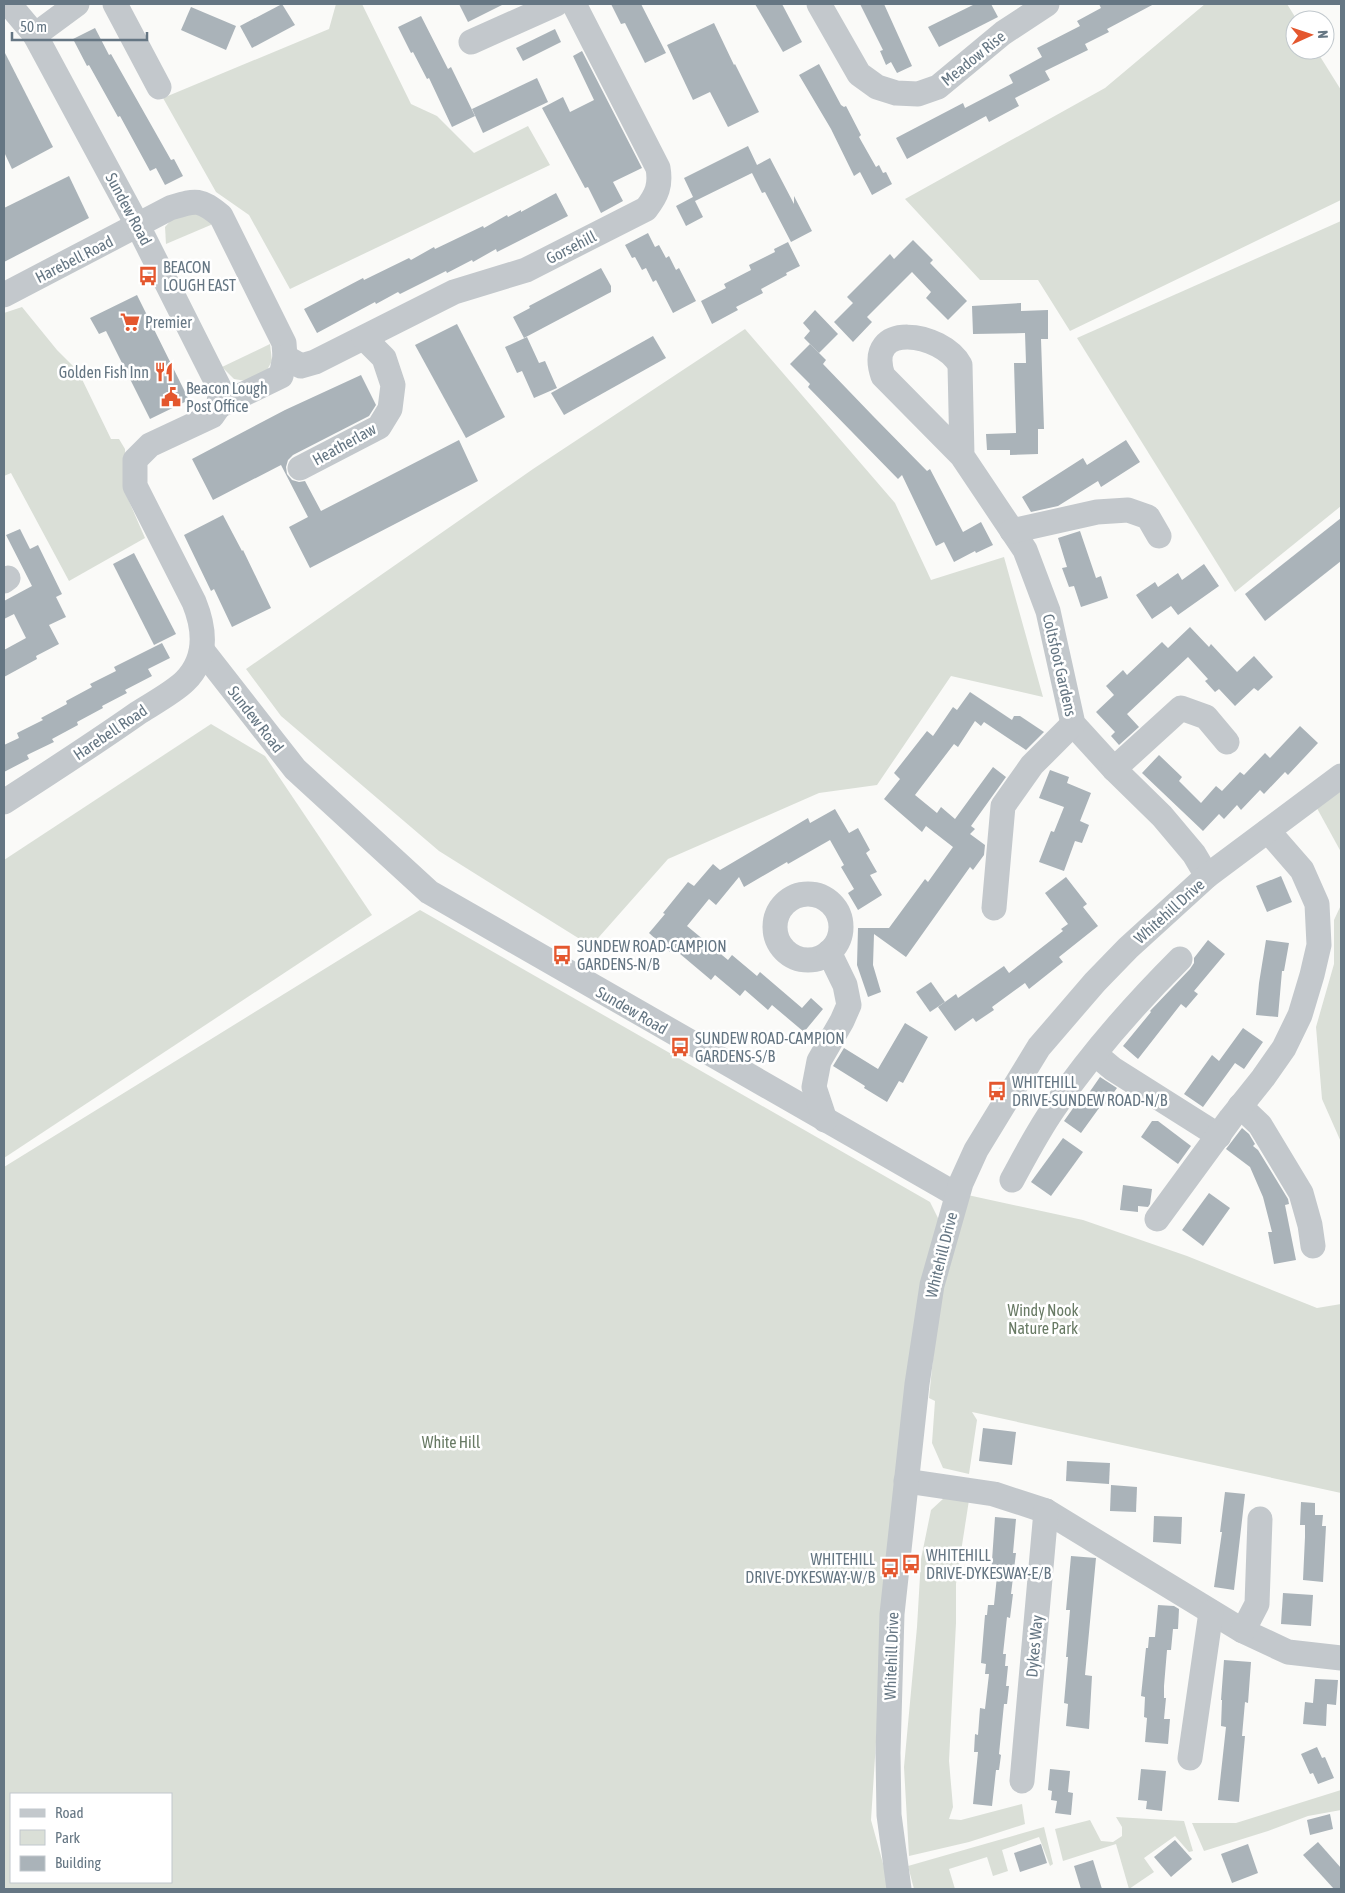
<svg xmlns="http://www.w3.org/2000/svg" width="1345" height="1893" viewBox="0 0 1345 1893" font-family="'Asap Condensed',sans-serif">
<style>
.green{fill:#dadfd7;fill-rule:evenodd}
.building{fill:#aab3b9}
.lines{fill:none;stroke-linecap:round;stroke-linejoin:round}
.minor{stroke:#c3c8cc;stroke-width:25}
.labels{text-anchor:middle;stroke-width:5;stroke-linejoin:round;paint-order:stroke}
.street-label{font-size:16px;fill:#657683;stroke:#fff}
.poi-label{font-size:16px;fill:#657683;stroke:#fff;text-anchor:start}
.park-label{font-size:16px;fill:#687a64;stroke:#fff}
</style>
<rect width="100%" height="100%" fill="#fafaf8"/>
<g class="green">
<path d="M336,4H362L411,104L437,116L474,153L528,126L550,165L290,289L249,215L216,192L163,98L329,29Z"/>
<path d="M1205,4H1287L1297,20H1295V50H1316L1341,90V200L1070,331L1038,280H980L905,199L1105,88Z"/>
<path d="M187,212L201,214L213,224L166,244L165,227L173,218Z"/>
<path d="M1341,221V506L1235,592L1077,338Z"/>
<path d="M22,307L57,350L78,371L111,439H119L125,449V492L145,538L69,581L11,473L4,476V313Z"/>
<path d="M745,329L895,503L931,580L1004,557L1043,697L951,676L877,785L819,793L668,859L591,946L439,851L281,716L246,669L533,469Z"/>
<path d="M270,344L272,361L267,370L246,381L234,379L222,367Z"/>
<path d="M211,724L265,756L372,915L4,1158V860Z"/>
<path d="M1341,781V852L1313,801Z"/>
<path d="M1341,905V1142L1322,1099L1316,1027L1334,964V920Z"/>
<path d="M420,910L930,1202L939,1220L884,1617L871,1820L890,1889H4V1167ZM11,1794H171V1882H11Z"/>
<path d="M963,1194L1083,1220L1187,1256L1317,1308L1341,1304V1493L972,1412L977,1420L969,1474L943,1468L932,1443L935,1401L929,1398L940,1289Z"/>
<path d="M944,1498L969,1500L956,1584V1623L949,1761L953,1807L949,1819L961,1820L1022,1804L1025,1824L969,1842L909,1856L904,1767L917,1627L921,1559L931,1510Z"/>
<path d="M1341,1790V1810L1308,1816L1268,1831L1204,1851L1192,1823H1236Z"/>
<path d="M1116,1817L1184,1821L1193,1851L1189,1852L1175,1836L1144,1858L1154,1872L1129,1889L1116,1844L1063,1861L1055,1829L1090,1820L1101,1841L1113,1842L1122,1836V1827Z"/>
<path d="M1044,1827L1053,1864L1050,1866L1039,1837L1002,1850L1008,1871L993,1876L987,1857L949,1869L955,1889H914L908,1866Z"/>
</g>
<g class="building">
<path d="M282,4L295,25L252,48L240,26Z"/>
<path d="M459,4H504L468,22Z"/>
<path d="M611,4H641L666,53L645,63L625,23L621,24Z"/>
<path d="M755,4H782L802,42L783,52Z"/>
<path d="M860,4H884L912,66L897,73L891,62L886,65L880,51L883,50Z"/>
<path d="M975,4H991L998,17L939,47L928,27Z"/>
<path d="M1099,4H1154L1107,29L1109,32L1085,44L1088,50L1045,71L1050,80L1015,98L1019,106L989,122L986,116L907,159L896,138L963,103L965,108L1013,83L1009,75L1042,57L1037,48L1080,26L1077,21L1101,8Z"/>
<path d="M191,7L236,26L226,50L181,30Z"/>
<path d="M421,16L448,69L451,67L475,116L452,127L429,78L427,79L413,52L411,53L398,27Z"/>
<path d="M714,23L734,65L735,64L759,112L728,127L710,92L693,100L667,45Z"/>
<path d="M95,28L109,55L111,54L171,160L174,159L183,176L165,185L156,168L150,171L120,116L118,117L89,65L87,66L73,39Z"/>
<path d="M555,29L561,42L523,61L516,48Z"/>
<path d="M4,51L53,147L12,169L4,152Z"/>
<path d="M582,51L642,168L613,182L623,201L601,213L588,187L585,188L542,108L563,97L570,112L594,100L573,56Z"/>
<path d="M819,64L841,105L844,107L846,106L861,135L859,137L876,167L879,165L883,173L886,172L892,184L872,195L860,172L854,176L831,129L799,75Z"/>
<path d="M537,78L548,102L483,133L472,109Z"/>
<path d="M748,146L757,165L770,158L794,204V196L812,231L791,242L765,192L762,193L752,173L695,201L703,217L686,226L676,206L693,197L684,178Z"/>
<path d="M69,176L89,218L4,262V208Z"/>
<path d="M556,193L568,216L497,252L496,249L473,262L472,260L447,273L446,271L400,294L398,292L376,304L375,302L317,333L304,309L363,278L364,280L409,258L411,260L434,247L435,249L483,226L484,228L507,215L508,217L521,210V212Z"/>
<path d="M648,233L655,247L659,245L666,258L669,256L676,270L679,268L696,301L673,313L656,280L653,282L646,268L642,270L635,257L632,258L625,245Z"/>
<path d="M913,240L933,260L930,263L967,301L948,320L926,298L931,292L912,272L867,317L872,322L853,342L834,322L853,303L847,297L890,254L894,259Z"/>
<path d="M788,242L800,266L786,273L787,275L761,289L763,293L736,307L738,310L712,324L701,301L726,288L724,284L751,270L749,265L775,252L774,249Z"/>
<path d="M601,268L611,286V292L524,338L513,317L530,308L529,306Z"/>
<path d="M137,295L189,400L150,419L106,331L99,334L90,318Z"/>
<path d="M1021,303V311L1048,310V339H1041L1044,429H1038V454L1010,455V450H987L986,434L1016,433L1014,363H1026L1025,333L973,334L972,306Z"/>
<path d="M815,310L838,334L819,353L804,338L810,331L803,323Z"/>
<path d="M457,324L505,417L466,438L415,345Z"/>
<path d="M653,336L666,358L564,415L551,393Z"/>
<path d="M527,337L539,363L545,361L557,388L534,398L522,371L517,373L505,347Z"/>
<path d="M810,344L826,360L823,364L873,416L927,471L930,469L963,532L981,522L993,545L976,553L975,551L954,562L944,542L936,546L902,475L898,479L808,387L810,384L790,364Z"/>
<path d="M361,375L376,405L369,416L293,455L288,460L286,467L287,474L292,480L299,482L305,481L321,511L459,440L478,481L310,568L289,527L308,517L281,465L213,500L192,459L285,410Z"/>
<path d="M1126,440L1140,462L1101,487L1098,481L1058,506L1031,512L1022,497L1083,458L1087,465Z"/>
<path d="M223,515L242,551L243,550L271,608L232,627L214,589L211,591L184,535Z"/>
<path d="M1341,518V561L1265,621L1245,594Z"/>
<path d="M20,529L30,549L38,545L62,594L56,597L66,617L49,625L59,644L36,656L37,659L4,677V650L26,638L14,614L4,619V601L32,586L6,535Z"/>
<path d="M1080,531L1096,578L1101,576L1108,598L1081,607L1074,586L1069,587L1062,568L1067,567L1058,538Z"/>
<path d="M134,553L176,634L154,645L113,564Z"/>
<path d="M1204,564L1219,586L1178,615L1171,606L1152,619L1136,595L1155,582L1158,587L1178,573L1182,580Z"/>
<path d="M1190,627L1209,647L1211,644L1237,672L1254,656L1273,677L1258,691L1254,688L1235,706L1219,689L1215,692L1205,681L1208,679L1188,657L1127,714L1139,727L1119,745L1111,736L1115,732L1096,712L1114,695L1106,686L1123,670L1127,675L1162,642L1168,648Z"/>
<path d="M162,643L170,658L148,669L152,676L125,690L127,693L102,706L103,708L77,722L78,725L52,739L54,742L27,755L29,759L4,772V745L19,738L17,733L43,720L41,718L67,704L66,701L92,687L90,684L116,671L114,667Z"/>
<path d="M970,692L1012,720L1014,716H1020L1044,732L1026,750L984,722L981,726L975,721L958,747L954,744L915,795L937,813L941,807L955,819L993,767L1006,777L971,826L975,829L970,834L985,845L984,855L973,870L970,867L906,957L874,934L873,965L881,992L868,997L857,965L858,928H889L925,879L928,882L953,847L926,826L922,832L884,799L900,779L894,773L927,731L933,736L953,707L957,710Z"/>
<path d="M1300,726L1318,743L1288,775L1285,772L1264,794L1260,790L1241,810L1237,805L1224,819L1219,814L1203,831L1142,773L1159,755L1182,777L1179,781L1201,803L1216,786L1222,791L1240,772L1244,775L1265,753L1270,758Z"/>
<path d="M1050,770L1069,777L1067,783L1091,793L1080,821L1089,825L1082,843L1075,841L1064,871L1039,862L1051,831L1054,832L1064,807L1039,798Z"/>
<path d="M835,809L849,833L858,828L870,850L866,853L877,872L870,875L882,895L858,910L848,893L854,889L841,867L844,865L830,840L788,864L787,862L744,887L739,877L716,905L709,899L687,926L728,960L732,955L757,976L760,972L802,1008L811,998L823,1009L804,1032L772,1005L768,1010L745,990L740,996L715,975L711,980L673,948L670,952L649,933L665,914L663,913L688,882L694,886L713,864L720,870L808,818L810,823Z"/>
<path d="M1281,876L1292,902L1267,912L1256,886Z"/>
<path d="M1066,877L1087,904L1083,907L1098,926L1059,957L1063,962L1029,989L1025,983L992,1007L994,1010L976,1022L973,1018L955,1031L938,1007L956,994L958,998L1004,966L1009,973L1063,931L1061,929L1068,924L1045,893Z"/>
<path d="M1208,940L1225,954L1194,991L1198,994L1186,1008L1181,1004L1138,1059L1123,1046L1151,1012L1150,1011L1190,969L1194,963V958Z"/>
<path d="M1266,940L1289,943L1284,971H1282L1278,1017L1256,1015L1259,983Z"/>
<path d="M931,982L945,1002L930,1012L916,992Z"/>
<path d="M905,1023L928,1037L903,1083L899,1081L887,1102L864,1088L865,1086L833,1066L844,1048L878,1069Z"/>
<path d="M1243,1028L1263,1042L1244,1069L1235,1063L1203,1107L1184,1094L1212,1055L1219,1061Z"/>
<path d="M1100,1077L1117,1088L1104,1106L1102,1104L1081,1133L1064,1121L1081,1097L1084,1100Z"/>
<path d="M1152,1121H1158L1191,1146L1178,1164L1141,1137Z"/>
<path d="M1242,1128L1249,1134L1255,1144L1253,1146L1258,1150L1288,1199L1289,1204L1285,1205L1296,1260L1274,1264L1268,1232H1272L1263,1197L1250,1167L1226,1149Z"/>
<path d="M1063,1138L1083,1152L1051,1196L1031,1182Z"/>
<path d="M1123,1185L1152,1189L1150,1204L1148,1207L1138,1206V1212L1120,1210Z"/>
<path d="M1209,1193L1230,1208L1203,1246L1182,1230Z"/>
<path d="M983,1428L1016,1432L1012,1465L979,1461Z"/>
<path d="M1067,1461L1110,1463L1109,1484L1066,1481Z"/>
<path d="M1111,1485L1137,1487L1136,1512L1110,1511Z"/>
<path d="M1225,1492L1245,1494L1234,1590L1214,1587L1222,1532H1220Z"/>
<path d="M1301,1502L1315,1503V1515H1323L1322,1526H1326L1323,1582L1303,1580L1305,1537V1525H1300Z"/>
<path d="M1154,1516L1182,1517L1181,1544L1153,1542Z"/>
<path d="M995,1517L1016,1519L1013,1553H1016L1011,1594H1013L1010,1618L1007,1617L1003,1654H1006L1005,1666H1008L1006,1686H1009L1007,1704H1004L999,1754L1001,1755L999,1770H996L992,1806L973,1804L978,1752H974L975,1734L978,1735L980,1708L985,1709L989,1674H985L986,1664L981,1663L985,1615H987L988,1605H994L997,1576L991,1575Z"/>
<path d="M1071,1556L1096,1558L1085,1675L1092,1676L1089,1729L1066,1726L1068,1704L1064,1703L1068,1657H1066L1070,1610H1066Z"/>
<path d="M1283,1593L1313,1595L1311,1626L1281,1624Z"/>
<path d="M1158,1605L1174,1606L1179,1609L1178,1629H1173L1171,1650H1167L1164,1686V1698H1166L1164,1719H1170L1168,1744L1145,1742L1147,1718L1144,1717L1145,1697L1141,1696L1146,1648H1148L1149,1637H1155Z"/>
<path d="M1224,1660L1251,1662L1248,1703L1245,1702L1242,1736H1245L1239,1802L1218,1800L1226,1727L1221,1726L1222,1700H1221Z"/>
<path d="M1315,1679L1338,1680L1336,1705L1327,1704L1326,1726L1303,1724L1305,1702L1313,1703Z"/>
<path d="M1317,1747L1322,1758L1325,1757L1334,1778L1318,1784L1313,1773L1310,1774L1301,1754Z"/>
<path d="M1050,1769L1070,1771L1068,1792L1073,1793L1071,1815L1055,1813L1057,1801L1051,1800L1052,1791L1048,1790Z"/>
<path d="M1141,1769L1166,1771L1162,1811L1146,1809L1147,1801L1138,1800Z"/>
<path d="M1330,1814L1333,1829L1310,1835L1307,1820Z"/>
<path d="M1175,1840L1192,1859L1171,1877L1154,1857Z"/>
<path d="M1318,1842L1341,1868V1889H1334L1303,1855Z"/>
<path d="M1041,1844L1047,1863L1020,1872L1014,1853Z"/>
<path d="M1248,1844L1258,1873L1232,1883L1221,1854Z"/>
<path d="M1093,1860L1102,1889H1081L1074,1866Z"/>
</g>
<g class="lines">
<g class="minor">
<path d="M115,4L159,87"/>
<path d="M819,4L859,74L877,87L896,93L918,94L938,87L1003,33L1047,4"/>
<path d="M35,35L77,4"/>
<path d="M471,42L556,4"/>
<path d="M4,295L170,208C196,200 199,198 221,216L284,343L285,357L281,376L219,406"/>
<path d="M285,357L301,366L315,362L454,292L526,270L646,209C657,195 661,185 658,168L574,4"/>
<path d="M962,456L960,365C942,332 864,320 883,376L962,456L1025,550L1048,611L1073,724L1114,769L1162,816L1194,854L1207,876"/>
<path d="M300,468L379,427L390,409L393,385L384,358L364,338"/>
<path d="M1012,531L1097,512L1128,510L1148,517L1159,536"/>
<path d="M4,581L8,578"/>
<path d="M202,650L295,769L429,892L957,1195"/>
<path d="M1114,769L1181,708L1206,717L1227,742"/>
<path d="M4,802C49,773 94,744 138,713C152,704 174,692 185,681C208,658 205,629 194,602L135,486V460L150,445L212,416L219,406L220,389L138,226L35,35L9,4"/>
<circle cx="808" cy="927" r="33"/>
<path d="M994,908L1003,806L1032,765L1073,724"/>
<path d="M1095,1054L1113,1069L1219,1136"/>
<path d="M1240,1106L1260,1125L1301,1193L1310,1225L1313,1246"/>
<path d="M825,1120L814,1087L819,1061L842,1021L849,1005L845,985L829,952"/>
<path d="M1012,1180C1025,1156 1038,1131 1054,1108C1090,1055 1135,1004 1180,959"/>
<path d="M1157,1219L1231,1118L1263,1078L1284,1048L1300,1015L1312,975L1319,945L1317,904L1302,870L1268,831"/>
<path d="M906,1481L994,1494L1046,1511L1243,1631L1288,1652L1341,1658"/>
<path d="M1243,1631L1257,1604L1260,1519"/>
<path d="M1190,1758L1211,1612"/>
<path d="M1022,1781L1046,1511"/>
<path d="M899,1889L889,1815L888,1753L892,1614L917,1384L932,1285L961,1183L976,1150L1039,1047L1095,982L1128,948L1207,876L1341,776"/>
</g>
</g>
<defs>
<symbol id="bus-bare" viewBox="-9 -9 18 18"><path d="M-5-6H5V4H4V6H2V4H-2V6H-4V4H-5ZM-3.5-4V0h7V-4ZM-3.5 1.2v1.5H-2V1.2ZM2 1.2v1.5H3.5V1.2Z" fill="#e4572e" stroke="#fff" stroke-width="2.5" paint-order="stroke"/></symbol>
<symbol id="supermarket-bare" viewBox="-9 -9 18 18"><path d="M-6-5.5h2.5l.6 2H6L4.5 2H-2.5L-4.4-4H-6ZM-1.5 3.2a1.3 1.3 0 1 0 .1 0ZM3 3.2a1.3 1.3 0 1 0 .1 0Z" fill="#e4572e" stroke="#fff" stroke-width="2.5" paint-order="stroke"/></symbol>
<symbol id="restaurant-bare" viewBox="-9 -9 18 18"><path d="M-5-6h1v4h1v-4h1v4h1v-4h1v5L-1.5 .5V6h-2V.5L-5-1ZM5-6V6H3V1.5H1.5Q1.5-4 5-6Z" fill="#e4572e" stroke="#fff" stroke-width="2.5" paint-order="stroke"/></symbol>
<symbol id="civic-bare" viewBox="-9 -9 18 18"><path d="M-.6-6.5H3V-4.5H.6V-3L4-1V1h2V6H-6V1h2V-1L-.6-3ZM-1.2 2.5V6h2.4V2.5Z" fill="#e4572e" stroke="#fff" stroke-width="2.5" paint-order="stroke"/></symbol>
</defs>
<g fill-rule="evenodd">
<use href="#bus-bare" x="134" y="262" width="28" height="28"/>
<use href="#supermarket-bare" x="116" y="308" width="28" height="28"/>
<use href="#restaurant-bare" x="150" y="358" width="28" height="28"/>
<use href="#civic-bare" x="157" y="383" width="28" height="28"/>
<use href="#bus-bare" x="548" y="941" width="28" height="28"/>
<use href="#bus-bare" x="666" y="1033" width="28" height="28"/>
<use href="#bus-bare" x="983" y="1077" width="28" height="28"/>
<use href="#bus-bare" x="897" y="1550" width="28" height="28"/>
<use href="#bus-bare" x="876" y="1554" width="28" height="28"/>
</g>
<g class="labels">
<g class="street-label">
<text transform="translate(973 58) rotate(-39)" y="6">Meadow Rise</text>
<text transform="translate(129 209) rotate(62)" y="6">Sundew Road</text>
<text transform="translate(571 247) rotate(-27)" y="6">Gorsehill</text>
<text transform="translate(74 259) rotate(-27)" y="6">Harebell Road</text>
<text transform="translate(344 444) rotate(-29)" y="6">Heatherlaw</text>
<text transform="translate(1060 665) rotate(77)" y="6">Coltsfoot Gardens</text>
<text transform="translate(256 719) rotate(52)" y="6">Sundew Road</text>
<text transform="translate(110 732) rotate(-34)" y="6">Harebell Road</text>
<text transform="translate(1169 911) rotate(-42)" y="6">Whitehill Drive</text>
<text transform="translate(632 1010) rotate(30)" y="6">Sundew Road</text>
<text transform="translate(941 1255) rotate(-76)" y="6">Whitehill Drive</text>
<text transform="translate(1034 1646) rotate(-85)" y="6">Dykes Way</text>
<text transform="translate(891 1656) rotate(-88)" y="6">Whitehill Drive</text>
</g>
<g class="poi-label">
<text x="163" y="273">BEACON<tspan x="163" dy="18">LOUGH EAST</tspan></text>
<text x="145" y="328">Premier</text>
<text x="149" y="378" text-anchor="end">Golden Fish Inn</text>
<text x="186" y="394">Beacon Lough<tspan x="186" dy="18">Post Office</tspan></text>
<text x="577" y="952">SUNDEW ROAD-CAMPION<tspan x="577" dy="18">GARDENS-N/B</tspan></text>
<text x="695" y="1044">SUNDEW ROAD-CAMPION<tspan x="695" dy="18">GARDENS-S/B</tspan></text>
<text x="1012" y="1088">WHITEHILL<tspan x="1012" dy="18">DRIVE-SUNDEW ROAD-N/B</tspan></text>
<text x="926" y="1561">WHITEHILL<tspan x="926" dy="18">DRIVE-DYKESWAY-E/B</tspan></text>
<text x="875" y="1565" text-anchor="end">WHITEHILL<tspan x="875" dy="18">DRIVE-DYKESWAY-W/B</tspan></text>
</g>
<g class="park-label">
<text x="1043" y="1316">Windy Nook<tspan x="1043" dy="18">Nature Park</tspan></text>
<text x="451" y="1448">White Hill</text>
</g>
</g>
<rect width="1345" height="1893" fill="none" stroke="#657683" stroke-width="10"/>
<rect x="10" y="1793" width="162" height="90" fill="#ffffff" stroke="#c1c8cd"/>
<rect x="20" y="1809" width="25" height="8" fill="#c3c8cc" stroke="#c1c8cd"/>
<text x="55" y="1818" font-size="15" fill="#657683">Road</text>
<rect x="20" y="1830" width="25" height="15" fill="#dadfd7" stroke="#c1c8cd"/>
<text x="55" y="1843" font-size="15" fill="#657683">Park</text>
<rect x="20" y="1856" width="25" height="15" fill="#aab3b9" stroke="#c1c8cd"/>
<text x="55" y="1868" font-size="15" fill="#657683">Building</text>
<g transform="translate(1310 35) rotate(87)"><circle r="24" fill="#ffffff" stroke="#c1c8cd"/>
<path d="M0-4L9 19L0 12L-9 19Z" fill="#e4572e"/>
<text y="-8" font-size="14" font-weight="bold" text-anchor="middle" fill="#657683">N</text>
</g>
<path d="M12 32v8h135v-8" fill="none" stroke="#657683" stroke-width="2.5"/>
<text x="20" y="32" font-size="15" fill="#657683" stroke="#ffffff" stroke-width="4" paint-order="stroke">50 m</text>
</svg>
